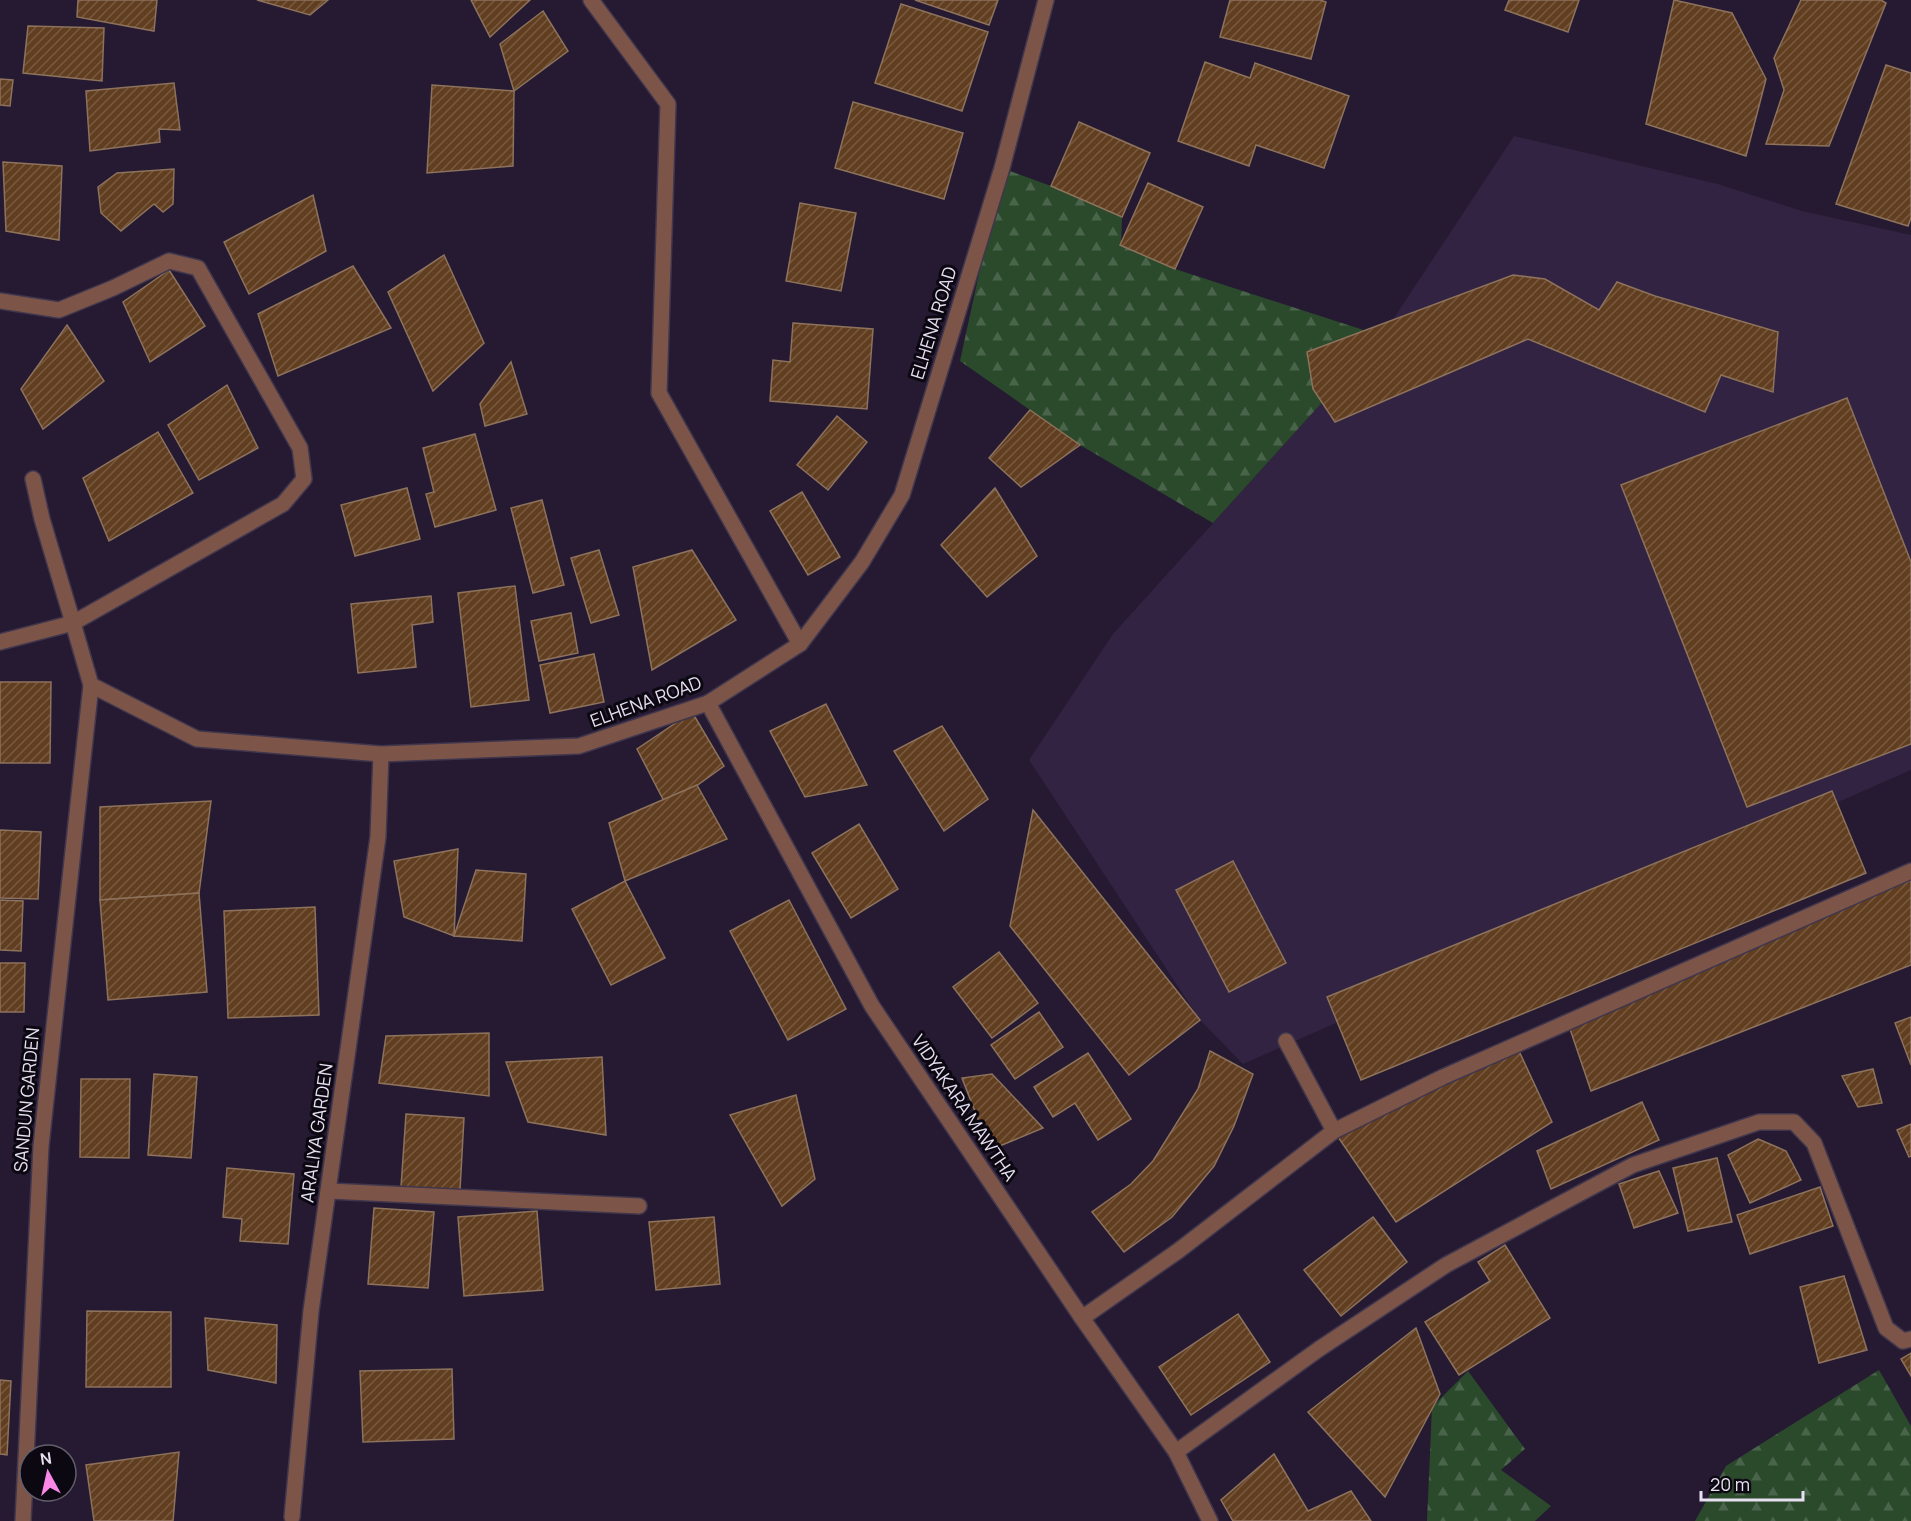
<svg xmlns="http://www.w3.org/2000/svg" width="1911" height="1521" viewBox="0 0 1911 1521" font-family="Manrope,sans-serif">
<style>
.built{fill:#312341}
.forest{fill:url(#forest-firs)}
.building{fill:url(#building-hatch);stroke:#8d725c;stroke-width:1.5}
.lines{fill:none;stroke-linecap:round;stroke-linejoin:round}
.minor-casing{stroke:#40364d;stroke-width:18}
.minor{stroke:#7c5548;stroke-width:15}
.labels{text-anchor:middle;stroke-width:6;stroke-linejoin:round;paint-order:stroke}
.street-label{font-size:18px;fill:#e7e0f1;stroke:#0c0812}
</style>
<defs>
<pattern id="forest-firs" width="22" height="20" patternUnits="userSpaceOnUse" patternTransform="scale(1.5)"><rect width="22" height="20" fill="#2a4a2b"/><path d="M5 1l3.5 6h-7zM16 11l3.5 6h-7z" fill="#49644a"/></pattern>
<pattern id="building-hatch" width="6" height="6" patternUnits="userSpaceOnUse" patternTransform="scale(1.5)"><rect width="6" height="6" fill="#613e20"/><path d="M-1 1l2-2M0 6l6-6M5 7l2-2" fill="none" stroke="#785a41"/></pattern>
</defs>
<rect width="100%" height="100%" fill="#251a32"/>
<path class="built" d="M1514,136L1718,184L1802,211L1911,235V770L1243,1064L1200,1020L1029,760L1113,634L1382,336Z"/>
<g class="forest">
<path d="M1002,168L1051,186L1122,217L1121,245L1175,269L1382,336L1213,523L1080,445L960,361Z"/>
<path d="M1879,1370L1911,1426V1521H1695L1726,1466Z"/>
<path d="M1468,1371L1525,1449L1501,1470L1551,1506L1535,1521H1427L1432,1407Z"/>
</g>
<g class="building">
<path d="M78,0H157L154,31L77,17Z"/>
<path d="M257,0H328L310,15Z"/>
<path d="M471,0H530L490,37Z"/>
<path d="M915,0H998L989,25Z"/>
<path d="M1230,0H1320L1326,2L1311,59L1220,37Z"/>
<path d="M1509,0H1579L1568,32L1505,10Z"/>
<path d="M1674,0L1732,13L1766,79L1746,156L1646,124Z"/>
<path d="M1801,0H1881L1886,3L1829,146L1766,144L1784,90L1774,58Z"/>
<path d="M901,4L988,32L962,111L875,83Z"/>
<path d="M543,11L568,51L514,91L500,44Z"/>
<path d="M28,26L104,28L102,81L23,73Z"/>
<path d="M1205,62L1250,78L1255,63L1349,96L1324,168L1256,145L1249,166L1178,141Z"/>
<path d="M1886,65L1911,73V218L1908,226L1836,204Z"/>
<path d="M0,79L13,80L10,106L0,105Z"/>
<path d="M174,83L180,130L159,129L160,142L90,151L86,91Z"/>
<path d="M432,85L514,91L513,166L427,173Z"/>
<path d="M853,102L963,133L944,199L835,168Z"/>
<path d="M1079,122L1150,153L1122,217L1051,186Z"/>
<path d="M3,162L62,166L59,240L6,231Z"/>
<path d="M174,169L173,204L163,212L154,204L121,231L101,213L98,187L117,173Z"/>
<path d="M1148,183L1203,207L1175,269L1120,245Z"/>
<path d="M313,195L326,251L249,294L224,242Z"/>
<path d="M800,203L856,213L841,291L786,281Z"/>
<path d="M444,255L484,343L433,391L388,292Z"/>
<path d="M353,266L391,328L278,376L258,314Z"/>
<path d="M169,270L205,326L150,362L123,302Z"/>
<path d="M1513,275L1545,279L1599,310L1617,282L1655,296L1778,332L1773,392L1721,375L1705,412L1528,339L1335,422L1313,389L1307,352Z"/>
<path d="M793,323L873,329L867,409L770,401L773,360L790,362Z"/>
<path d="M67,325L104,381L43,429L21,389Z"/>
<path d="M511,362L527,414L485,426L480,404Z"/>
<path d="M227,385L258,448L199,480L168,425Z"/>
<path d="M1847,398L1911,562V744L1747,807L1621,485Z"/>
<path d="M1030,410L1080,445L1021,487L989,458Z"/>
<path d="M837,416L867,442L828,490L797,465Z"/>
<path d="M158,432L193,493L109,541L83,478Z"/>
<path d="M475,434L496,510L435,527L426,494L434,492L423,448Z"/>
<path d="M407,488L420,539L355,556L341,505Z"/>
<path d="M995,488L1037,556L987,597L941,545Z"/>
<path d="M802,492L840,557L808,575L770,511Z"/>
<path d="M542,500L564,585L533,593L511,508Z"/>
<path d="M599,550L619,615L591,623L571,558Z"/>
<path d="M692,550L736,620L652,670L633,567Z"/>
<path d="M515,586L529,700L471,707L458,593Z"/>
<path d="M431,596L433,622L412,625L416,667L358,673L351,604Z"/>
<path d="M571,613L578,653L539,661L531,621Z"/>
<path d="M594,654L604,702L550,713L540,665Z"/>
<path d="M0,682H51L50,763H0Z"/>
<path d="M826,704L867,785L805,797L770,731Z"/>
<path d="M692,712L724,766L667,807L637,749Z"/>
<path d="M942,726L988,799L944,831L894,751Z"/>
<path d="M697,785L727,839L625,881L609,823Z"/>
<path d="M1832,791L1866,873L1361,1080L1327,997Z"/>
<path d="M211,801L199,893L100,900V807Z"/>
<path d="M1033,810L1200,1020L1129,1075L1010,926Z"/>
<path d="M859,824L898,889L851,918L812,853Z"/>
<path d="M0,830L41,832L38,899L0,898Z"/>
<path d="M458,849L454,936L404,917L394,861Z"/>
<path d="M1233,861L1286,963L1229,992L1176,890Z"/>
<path d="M476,870L526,874L522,941L454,936Z"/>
<path d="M1911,880V965L1591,1091L1569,1026L1733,953Z"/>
<path d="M625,881L665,958L611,985L572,909Z"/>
<path d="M199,893L207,992L108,1000L100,900Z"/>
<path d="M0,900L23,901L21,951L0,950Z"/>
<path d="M789,900L846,1009L788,1040L730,931Z"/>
<path d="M315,907L319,1015L228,1018L224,911Z"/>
<path d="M999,952L1038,1003L992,1038L953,987Z"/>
<path d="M0,963H25L24,1012H0Z"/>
<path d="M1039,1012L1063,1047L1015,1079L991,1045Z"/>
<path d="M1911,1017V1065L1895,1023Z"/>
<path d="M489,1033V1096L379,1083L386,1036Z"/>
<path d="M1210,1051L1253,1074L1234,1126L1214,1166L1172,1217L1124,1252L1092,1212L1131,1184L1153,1161L1198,1089Z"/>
<path d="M1519,1051L1552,1122L1396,1222L1334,1131Z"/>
<path d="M1088,1053L1131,1119L1098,1140L1075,1103L1053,1117L1034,1087Z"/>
<path d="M602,1057L606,1135L528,1122L506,1062Z"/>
<path d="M1873,1069L1882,1103L1858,1107L1842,1076Z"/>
<path d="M154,1074L197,1077L191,1158L148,1155Z"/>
<path d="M992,1074L1043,1128L990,1150L962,1078Z"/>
<path d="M81,1079H130L129,1158L80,1157Z"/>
<path d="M796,1095L815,1179L782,1206L730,1115Z"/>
<path d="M1642,1102L1659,1140L1551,1189L1537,1151Z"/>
<path d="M406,1114L464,1118L460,1190L401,1187Z"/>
<path d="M1911,1124V1156L1909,1157L1897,1130Z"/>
<path d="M1758,1139L1786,1151L1801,1180L1750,1203L1728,1155Z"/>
<path d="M1717,1158L1732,1222L1688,1231L1673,1168Z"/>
<path d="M227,1168L294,1174L288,1244L240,1241L242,1219L223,1217Z"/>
<path d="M1659,1171L1678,1213L1634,1228L1619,1184Z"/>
<path d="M1820,1187L1833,1226L1750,1254L1737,1215Z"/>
<path d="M374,1208L434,1212L428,1288L368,1284Z"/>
<path d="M537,1211L543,1290L464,1296L458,1217Z"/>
<path d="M714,1217L720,1284L656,1290L649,1222Z"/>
<path d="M1373,1217L1407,1262L1341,1316L1304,1270Z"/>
<path d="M1505,1245L1550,1318L1459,1375L1425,1322L1490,1281L1478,1262Z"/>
<path d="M1844,1276L1867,1350L1819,1363L1800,1287Z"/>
<path d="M87,1311L171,1312V1387H86Z"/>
<path d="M1238,1314L1270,1362L1191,1415L1159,1367Z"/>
<path d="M205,1318L277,1325L276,1383L208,1370Z"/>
<path d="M1416,1328L1440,1394L1385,1497L1308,1412Z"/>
<path d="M1911,1353V1376L1901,1359Z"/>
<path d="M452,1369L454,1439L363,1442L360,1371Z"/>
<path d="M0,1380L11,1381L7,1455L0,1454Z"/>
<path d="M179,1452L173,1521H94L86,1465Z"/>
<path d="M1274,1454L1308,1511L1351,1491L1371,1521H1233L1221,1500Z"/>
</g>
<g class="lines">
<defs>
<g id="minor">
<path d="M591,0L668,104L659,393L800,644"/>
<path d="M0,301L59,310L113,288L169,261L198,268L300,448L304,479L283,504L73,623L42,519L33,479"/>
<path d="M0,642L73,623L91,685L197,739L381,754L579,746L708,703L800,644L862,562L902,495L1002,168L1046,0"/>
<path d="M708,703L872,1006L1082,1318L1176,1452L1210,1521"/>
<path d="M1334,1131L1443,1077L1911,871"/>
<path d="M329,1191L639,1206"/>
<path d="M1082,1318L1178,1251L1334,1131L1286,1041"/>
<path d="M1176,1452L1319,1349L1446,1265L1633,1165L1759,1122H1794L1814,1143L1886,1328L1903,1341L1911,1339"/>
<path d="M292,1517L311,1311L378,837L381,754"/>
<path d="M23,1521L41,1146L91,685"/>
</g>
</defs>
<use href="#minor" class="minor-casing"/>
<use href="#minor" class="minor"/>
</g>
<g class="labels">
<g class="street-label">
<text transform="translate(934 323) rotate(-73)" y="6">ELHENA ROAD</text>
<text transform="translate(646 702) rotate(-20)" y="6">ELHENA ROAD</text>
<text transform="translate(27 1100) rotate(-85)" y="6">SANDUN GARDEN</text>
<text transform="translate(964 1108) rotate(56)" y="6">VIDYAKARA MAWTHA</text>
<text transform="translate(317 1133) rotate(-82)" y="6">ARALIYA GARDEN</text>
</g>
</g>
<g transform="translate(48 1473) rotate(352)"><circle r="28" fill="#0c0812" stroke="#645e6b" stroke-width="1.5"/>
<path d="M0-4.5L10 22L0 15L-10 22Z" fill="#fa87e8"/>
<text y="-9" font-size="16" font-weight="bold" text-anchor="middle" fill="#e7e0f1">N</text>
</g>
<path d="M1701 1491v9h102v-9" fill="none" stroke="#e7e0f1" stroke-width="3"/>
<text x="1710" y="1491" font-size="18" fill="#e7e0f1" stroke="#0c0812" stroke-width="4.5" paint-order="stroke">20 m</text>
</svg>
